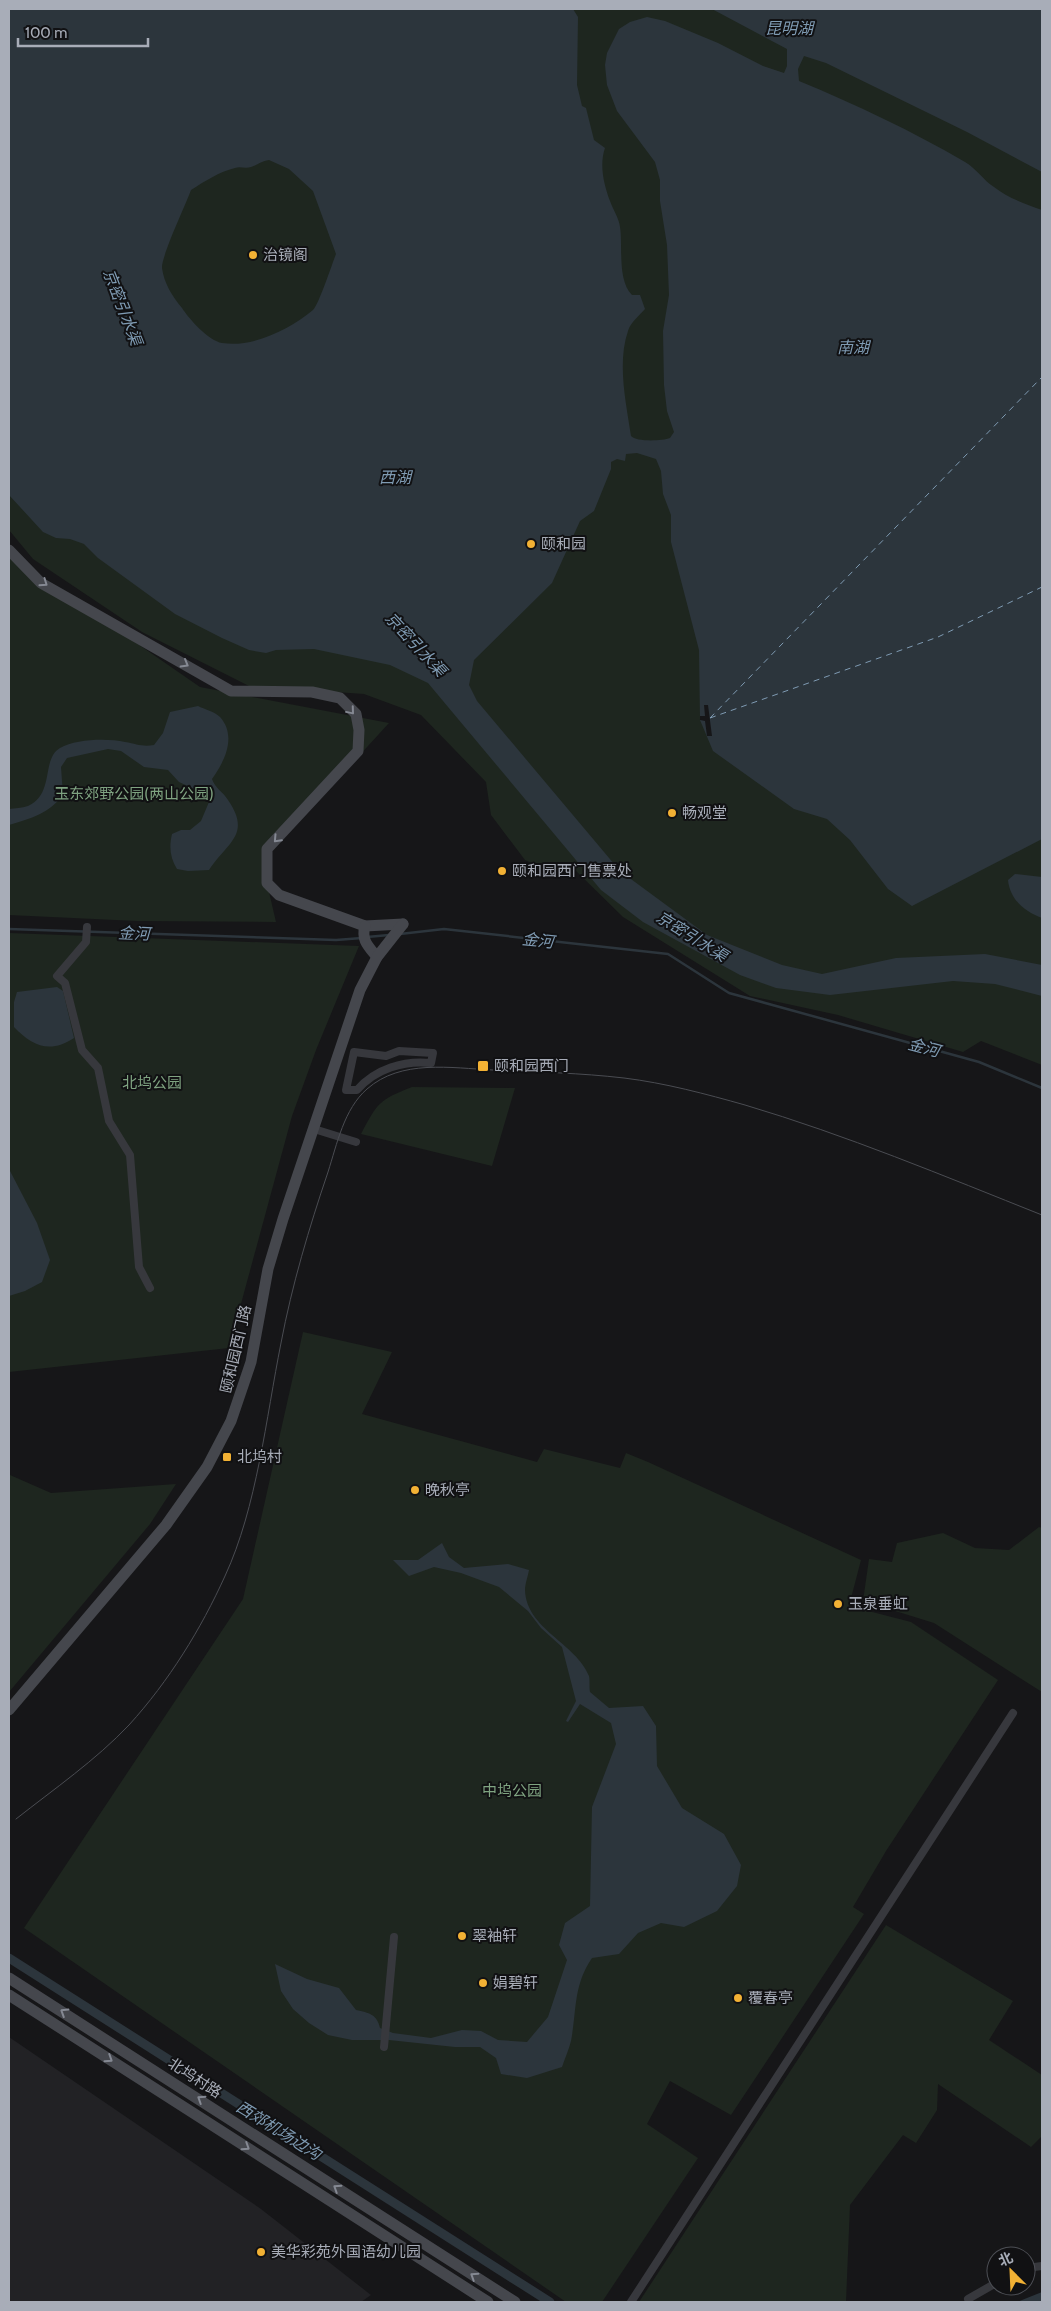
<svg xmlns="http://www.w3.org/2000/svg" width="1051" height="2311" viewBox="0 0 1051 2311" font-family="Cabin,'Noto Sans SC',sans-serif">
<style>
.built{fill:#222225}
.green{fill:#1e261f}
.water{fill:#2c353c;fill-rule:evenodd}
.pier{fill:#161618}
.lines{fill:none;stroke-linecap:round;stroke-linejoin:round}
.stream{stroke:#2c353c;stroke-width:2.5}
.canal{stroke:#2c353c;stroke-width:9}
.ferry{stroke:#7f9bb3;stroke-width:1;stroke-dasharray:6 5;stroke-linecap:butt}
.street{stroke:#37383d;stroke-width:8}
.secondary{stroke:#45474d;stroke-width:11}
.tram{stroke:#4a4c52;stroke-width:1}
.oneway{stroke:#858993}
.poi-dot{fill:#f2b134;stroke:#111113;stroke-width:2}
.labels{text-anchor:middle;stroke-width:4;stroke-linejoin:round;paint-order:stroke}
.poi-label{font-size:15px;fill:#a8adb8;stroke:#111113;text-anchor:start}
.park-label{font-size:15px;fill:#7fa381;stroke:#111113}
.street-label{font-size:15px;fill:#a8adb8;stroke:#111113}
.water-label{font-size:16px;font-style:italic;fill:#7f9bb3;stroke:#111113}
</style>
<rect width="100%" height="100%" fill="#161618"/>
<path class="built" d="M9,2037L261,2209L371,2295L361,2302H9Z"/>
<g class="green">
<path d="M9,9H1042V1065L981,1041L963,1052L838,1015L750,996L623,917L572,867L534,864L525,860L491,815L486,782L421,715L364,694L249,686L142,632L33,559L9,530Z"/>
<path d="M9,555L200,687L389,723L262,862L276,922L137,921L9,915Z"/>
<path d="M9,933L359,946L316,1050L292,1116L229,1348L9,1372Z"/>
<path d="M412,1087L515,1088L492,1166L361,1134C378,1102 379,1100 412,1087Z"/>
<path d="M303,1332L392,1352L362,1414L537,1462L544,1449L620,1468L626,1453L648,1462L861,1560L849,1606L911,1622L998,1680L886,1851L853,1907L864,1914L731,2115L670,2081L647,2124L698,2158L602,2302H566L24,1928L243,1599Z"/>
<path d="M9,1465L10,1475L51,1493L176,1484L150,1524L9,1692Z"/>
<path d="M1039,1527L1042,1528V1692L934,1623L863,1601L869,1559L892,1562L897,1543L943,1533L975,1548L1009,1550Z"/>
<path d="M886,1925L1013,2001L989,2040L1042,2075V2136L1031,2147L938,2084L937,2110L916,2143L903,2135L850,2205L846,2302H639Z"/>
</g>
<g class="water">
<path d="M9,9H573L578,17L577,85L582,106L586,108L594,140L605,148C599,165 604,185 610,201C613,210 619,218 620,227C623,246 617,280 632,295H640L645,309C640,315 630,323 628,331C617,363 626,403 631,436C636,442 662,441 670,438L674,432L667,411L664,385L663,331L669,295L667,245L660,201V180L655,162L617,111L607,85L605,65L607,53L619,29L630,22L647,17L665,21L718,43L763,66L784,73L787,66V49L712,9H1042V172L967,132L826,63L804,56L798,69L799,81C857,105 912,131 965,162C977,169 983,180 994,187C1008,198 1025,204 1042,210V839L912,906L888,889L850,840L827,819L794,809L713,751L700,720L699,650L671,542V515L663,494L661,471L656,459L637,453L626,454L625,461L617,459L611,462V469L594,511L580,521L552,583L474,660L469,685L477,701L620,871L707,935L782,965L822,974L896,958L985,954L1042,965V996L995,984L953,981L830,995L776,988L740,975L643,922L601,890L428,683L390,665L314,649L276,650L266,653L249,650L222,638L175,614L98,558L84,544L70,539L56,538L43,532L9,495ZM269,160L289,169L313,191L336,254C332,264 319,304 313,310C290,329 253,348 222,343C209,341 189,319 182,308C172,296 164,283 162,268C161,257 186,204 191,190C205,181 219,172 235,168C240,166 245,169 251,167C258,165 261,161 269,160Z"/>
<path d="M198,706C204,709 215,712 220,717C237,736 225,761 212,779C215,788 223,792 228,800C252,835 227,842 209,870L188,871L177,869C170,858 169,847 172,834L181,830H190L201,821L209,802L203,793L179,782L168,770L144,767L121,751L108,749L67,758L61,767L63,795C48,814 32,818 9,825V809C15,808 22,808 28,806C55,794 41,759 60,748C76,739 107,738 125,742C137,744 142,747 154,745L163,733L170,712Z"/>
<path d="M1015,874L1042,877V918C1025,912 1010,900 1008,880Z"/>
<path d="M57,987L63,991L74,1038C50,1054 32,1046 14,1027V1002L17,992Z"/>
<path d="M9,1169L37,1223L50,1260L42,1282L25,1291L9,1296Z"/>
<path d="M442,1543L449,1557L464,1568L508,1564L529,1570C528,1576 525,1584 525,1590C526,1629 576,1643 589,1676C590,1680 589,1687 590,1692L609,1708L643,1706L656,1726L657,1766L682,1808L724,1834L741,1865L737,1886L717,1911L684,1927L661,1923L638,1933L619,1954L592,1958C573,1986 577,2009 571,2041C569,2049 565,2058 562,2067L527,2078L501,2074L496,2058L480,2047H455L389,2040H352L328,2035L309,2023L293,2009L281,1991L275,1964L307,1979L339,1988L356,2010C369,2013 377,2014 380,2028L393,2033L431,2038L462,2030L481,2031L498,2040L527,2042L548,2017L567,1960L559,1945L565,1923L590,1906L592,1807L616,1744L611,1723L580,1704L568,1722L566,1721L576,1701L562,1647L541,1628L528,1611L499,1587L461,1573L434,1567L409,1576L393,1560H418Z"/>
<path d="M1042,2292V2302H1017Z"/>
</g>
<path class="pier" d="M704,705H708L712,736H707L705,721L700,720V716H705Z"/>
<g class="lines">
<g class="stream">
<path d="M9,929L336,940L362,938"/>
<path d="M400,934L444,929L668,954L729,993L979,1062L1042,1088"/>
<path d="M367,937L389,935"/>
</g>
<path class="canal" d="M9,1958L550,2302"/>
<g class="ferry">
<path d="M710,718L1042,377"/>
<path d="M710,718L938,637L1042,587"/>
</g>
<g class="street">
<path d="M87,927L86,942L57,976L65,983L82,1050L98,1068L109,1121L130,1155L139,1267L150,1288"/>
<path d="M399,1051L433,1053L431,1063C404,1060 375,1069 357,1090H346L354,1052L386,1056Z"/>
<path d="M314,1129L356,1142"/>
<path d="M384,2047L394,1937"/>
<path d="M1026,2268L1042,2266"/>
<path d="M968,2299L996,2283"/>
<path d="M631,2302L1013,1713"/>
</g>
<g class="secondary">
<path d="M9,550L41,583L231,691L312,692L340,698L356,714L359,730L358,751L267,849V883L279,895L365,926L403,924"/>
<path d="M365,926C361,940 368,946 377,957"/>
<path d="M9,1710L166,1525L207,1467L231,1421L251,1362L268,1269L283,1219L360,990L377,957L403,924"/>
<path d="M9,1978L515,2302"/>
<path d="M9,1995L488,2302"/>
</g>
<path class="tram" d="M16,1819C54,1789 96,1760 129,1725C169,1681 201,1629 225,1576C257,1507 266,1418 281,1343C292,1285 309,1228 328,1172C337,1144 344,1109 367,1089C401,1059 451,1068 493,1070C537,1072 581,1073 624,1078C665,1083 706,1094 745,1105C846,1135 944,1176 1042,1215"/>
</g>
<defs><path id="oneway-chevron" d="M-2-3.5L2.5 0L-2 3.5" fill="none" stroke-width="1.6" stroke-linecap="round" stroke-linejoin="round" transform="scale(1.25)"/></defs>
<g class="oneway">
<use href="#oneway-chevron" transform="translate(44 583) rotate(35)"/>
<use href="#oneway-chevron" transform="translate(185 664) rotate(30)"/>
<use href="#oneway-chevron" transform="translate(351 711) rotate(50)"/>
<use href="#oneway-chevron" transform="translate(277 839) rotate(133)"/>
<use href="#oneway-chevron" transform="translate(64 2012) rotate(-148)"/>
<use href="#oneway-chevron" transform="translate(109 2059) rotate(33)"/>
<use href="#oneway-chevron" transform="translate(201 2099) rotate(-147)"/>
<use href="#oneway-chevron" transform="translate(246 2147) rotate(33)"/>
<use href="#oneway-chevron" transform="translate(337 2188) rotate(-147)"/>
<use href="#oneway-chevron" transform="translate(474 2276) rotate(-147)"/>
</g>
<g class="poi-dot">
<circle cx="253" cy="255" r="5"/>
<circle cx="531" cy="544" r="5"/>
<circle cx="672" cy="813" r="5"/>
<circle cx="502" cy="871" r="5"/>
<rect x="477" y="1060" width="12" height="12" rx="2.5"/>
<rect x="222" y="1452" width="10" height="10" rx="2.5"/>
<circle cx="415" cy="1490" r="5"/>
<circle cx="838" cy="1604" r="5"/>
<circle cx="462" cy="1936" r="5"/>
<circle cx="483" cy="1983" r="5"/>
<circle cx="738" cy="1998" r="5"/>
<circle cx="261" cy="2252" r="5"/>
</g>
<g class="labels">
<g class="poi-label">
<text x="263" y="260">治镜阁</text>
<text x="541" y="549">颐和园</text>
<text x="682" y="818">畅观堂</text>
<text x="512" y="876">颐和园西门售票处</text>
<text x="494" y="1071">颐和园西门</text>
<text x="237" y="1462">北坞村</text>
<text x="425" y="1495">晚秋亭</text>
<text x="848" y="1609">玉泉垂虹</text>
<text x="472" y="1941">翠袖轩</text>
<text x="493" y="1988">娟碧轩</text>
<text x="748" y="2003">覆春亭</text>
<text x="271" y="2257">美华彩苑外国语幼儿园</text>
</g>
<g class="park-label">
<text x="134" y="799">玉东郊野公园(两山公园)</text>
<text x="152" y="1088">北坞公园</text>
<text x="512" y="1796">中坞公园</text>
</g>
<g class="street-label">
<text transform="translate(236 1349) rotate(-77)" y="5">颐和园西门路</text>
<text transform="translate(195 2078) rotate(33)" y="5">北坞村路</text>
</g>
<g class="water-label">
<text x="789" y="34">昆明湖</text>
<text transform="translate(123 307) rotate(69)" y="6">京密引水渠</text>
<text x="853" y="353">南湖</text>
<text x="395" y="483">西湖</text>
<text transform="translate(416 644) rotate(47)" y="6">京密引水渠</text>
<text transform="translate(134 933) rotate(2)" y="6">金河</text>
<text transform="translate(692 936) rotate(32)" y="6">京密引水渠</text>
<text transform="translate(538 940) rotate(6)" y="6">金河</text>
<text transform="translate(924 1047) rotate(15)" y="6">金河</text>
<text transform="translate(279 2130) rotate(32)" y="6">西郊机场边沟</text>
</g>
</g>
<rect width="1051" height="2311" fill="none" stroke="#a8adb8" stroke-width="20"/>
<g transform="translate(1011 2271) rotate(336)"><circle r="24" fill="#111113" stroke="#4d4f55"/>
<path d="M0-4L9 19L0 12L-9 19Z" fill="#f2b134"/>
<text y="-8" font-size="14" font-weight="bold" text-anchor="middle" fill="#a8adb8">北</text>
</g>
<path d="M18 38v8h130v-8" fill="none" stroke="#a8adb8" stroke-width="2.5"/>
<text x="25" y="38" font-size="15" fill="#a8adb8" stroke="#111113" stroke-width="4" paint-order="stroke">100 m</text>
</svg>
